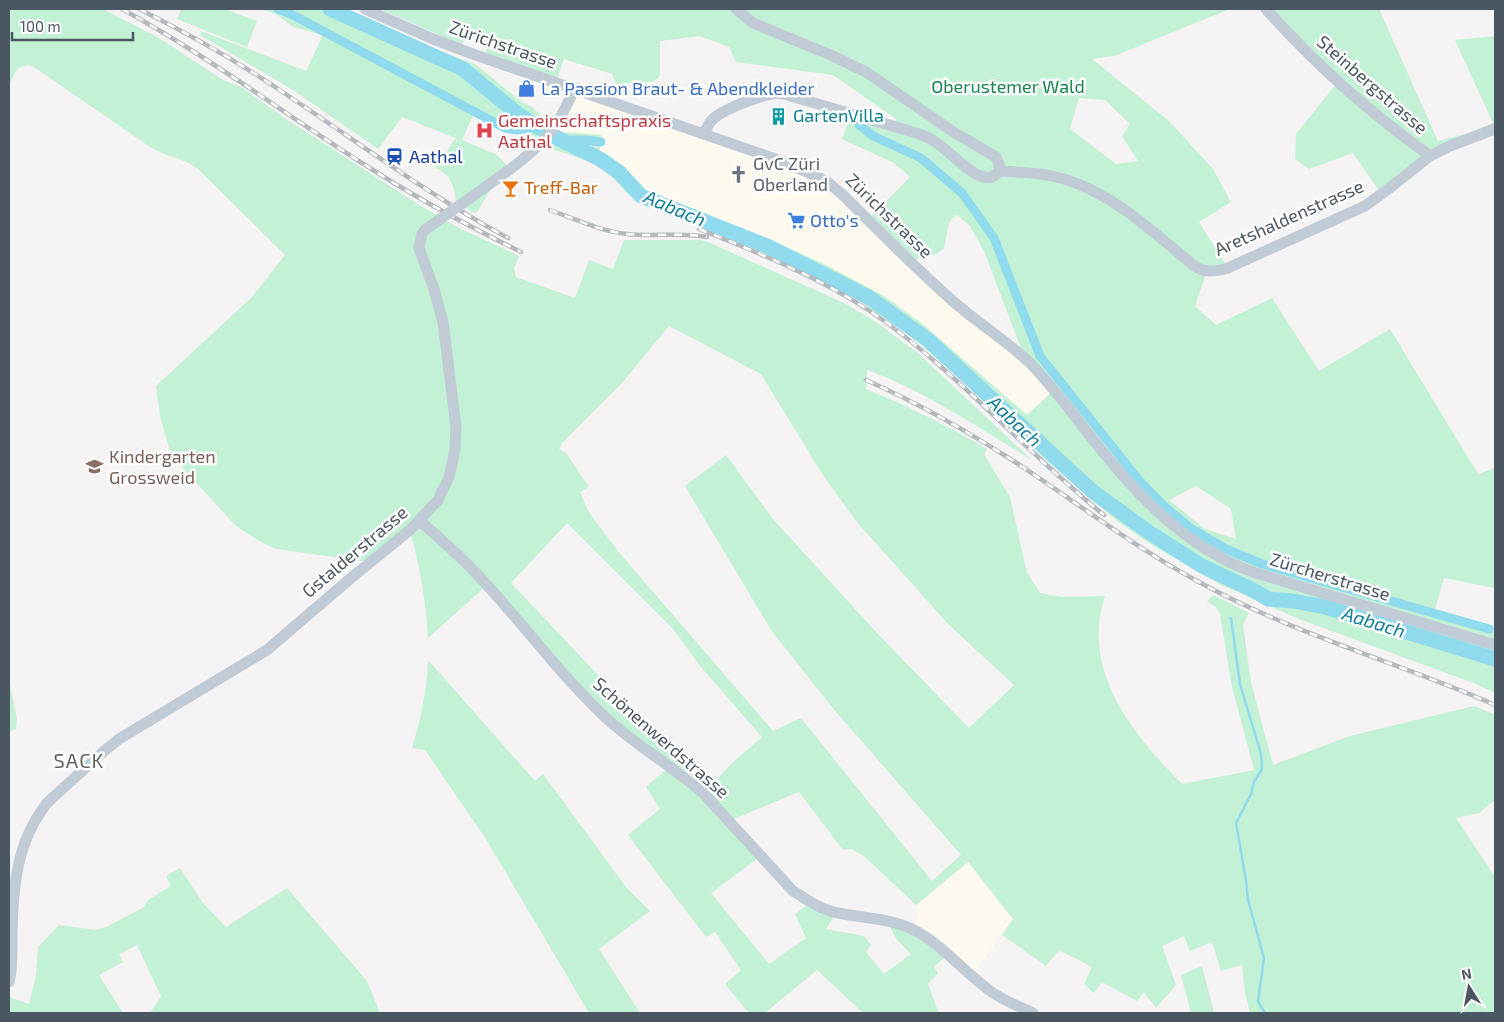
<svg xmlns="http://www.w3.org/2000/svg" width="1504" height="1022" viewBox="0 0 1504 1022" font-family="'Exo 2',sans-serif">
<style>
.commercial{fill:#fdf9ef}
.green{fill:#c3f1d5;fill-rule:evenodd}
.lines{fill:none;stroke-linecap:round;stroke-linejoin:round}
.stream{stroke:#90daee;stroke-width:2.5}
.canal{stroke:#90daee;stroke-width:9}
.river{stroke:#90daee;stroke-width:15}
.secondary{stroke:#c1cbd6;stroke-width:11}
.rail-casing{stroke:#b5b8bd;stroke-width:4.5}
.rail{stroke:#fff;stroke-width:2.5;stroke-dasharray:8;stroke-linecap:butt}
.secondary-bridge{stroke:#c1cbd6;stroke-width:11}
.labels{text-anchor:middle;stroke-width:5;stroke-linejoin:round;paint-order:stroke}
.street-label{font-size:18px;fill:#4a5661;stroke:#fff}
.park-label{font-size:18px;fill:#17864f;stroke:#fff}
.shop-label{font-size:18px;fill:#366cbe;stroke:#fff;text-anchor:start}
.culture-label{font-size:18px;fill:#0d838f;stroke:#fff;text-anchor:start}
.health-label{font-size:18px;fill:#be3a42;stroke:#fff;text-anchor:start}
.transit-label{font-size:18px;fill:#164399;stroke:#fff;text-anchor:start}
.worship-label{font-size:18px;fill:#5b616d;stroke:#fff;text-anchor:start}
.food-label{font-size:18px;fill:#c56008;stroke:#fff;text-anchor:start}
.education-label{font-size:18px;fill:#785e54;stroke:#fff;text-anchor:start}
.water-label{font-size:19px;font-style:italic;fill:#0c7c9b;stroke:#fff}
.quarter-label{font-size:20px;letter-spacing:1px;fill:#5f6368;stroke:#fff}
</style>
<rect width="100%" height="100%" fill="#f5f3f3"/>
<g class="commercial">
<path d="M575,88L815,175L1054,390L1027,415L924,325L884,296L824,264L769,239L645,191L613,160L599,152L602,136L562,132L555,126Z"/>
<path d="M968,862L1013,920L972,976L914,930L918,913L916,905Z"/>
</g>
<g class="green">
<path d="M9,9H103L159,38L223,80L241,87L289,121L416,203L459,228L519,256L514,268L516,277L575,298L589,260L613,269L624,240H700L708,242L844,303L876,322L920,355L1032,460C981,429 923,390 867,370L866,389C908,406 948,426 987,449L984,454L1010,497L1027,573L1040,593L1063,597L1105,596C1080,670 1133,735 1182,784L1254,770L1232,687L1220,614L1216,607L1207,601L1213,595L1249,613L1243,625L1251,682L1273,765L1350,736L1474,706L1495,715V800L1479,813L1456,818L1495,877V1013H1250L1245,993L1242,965L1221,971L1212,942L1190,951L1184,936L1162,946L1176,985L1156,1008L1144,992L1137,1001L1102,982L1094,993L1084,984L1092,967L1059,950L1046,966L1002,935L1013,919L968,862L916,905L865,857L852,849L843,850L799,792L729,821L761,856L711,893L769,964L806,938L795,914L811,902L836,913L826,929L864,936L871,945L866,952L884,974L911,954L897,940L886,920L947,955L934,967L938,973L928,984L938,1011L935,1013H863L817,970L765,1013H749L725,984L741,970L715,932L706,937L628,835L660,809L646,787L669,767L632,741L486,586L428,638C426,601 420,567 410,531L370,562L276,549L259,541L236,526L178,463L169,448L160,416L156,386L252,297L285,255L197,168C182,158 165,156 150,147L34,67C18,61 13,75 9,87ZM669,326L761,374L821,472L856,521L948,624L1014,685L969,728L876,632L773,519L726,455L685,486L771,630L831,706L961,855L932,881L801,718L773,731L617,550L588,511L580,492L589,487L566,453L559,449L562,443L621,384ZM567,523L673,629L701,667L762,737L731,764L704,794L689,781L686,768L511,583Z"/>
<path d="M181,9H225L257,21L247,47L177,19Z"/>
<path d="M260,9H345L442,52L475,64L523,103L530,106L562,132L602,135L599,152L613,160L645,191L769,239L824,264L884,296L924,325L1027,415L1054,390L1025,359L984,251L970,226L956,214L949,223L944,248L938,253L910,261L868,220L910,177L894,163L842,139L852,113L893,125L896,119L833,75L736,62L729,47L700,36L660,41V75L657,79L652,82L616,84L612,74L564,59L556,82L484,58L489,42L466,33L462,45L380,9H1230L1114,56L1092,59L1169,121L1213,169L1231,202L1199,222L1228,268L1207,271L1195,306L1216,325L1272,298L1319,371L1390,329L1478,474L1495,468V588L1444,578L1435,609L1495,626V693L1476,684L1299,619L1219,584L1152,545L1117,521L1039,454L963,382L918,342L850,294L821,278L754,247L631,197L600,165L555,150L505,128L475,111L462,140L497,155L510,168L496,180L476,214L456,202C455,187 450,173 435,168L456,138L402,117L378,149L293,90L200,35L201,31L306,71L323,35L293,27L276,14ZM1079,98L1105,100L1130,124L1122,136L1138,161L1116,164L1070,129ZM1196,486L1231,509L1236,539L1205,529L1169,500Z"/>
<path d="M1266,9H1379L1438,141L1469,133L1493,123L1455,40L1495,36V129L1450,146L1382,195L1353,153L1309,169L1295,159L1296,134L1338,82Z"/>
<path d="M428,660L535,781L543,774L626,887L650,911L599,949L640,1013H589L486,839L425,750L412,748C421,717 427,692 428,660Z"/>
<path d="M9,679L17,719L16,729L9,732Z"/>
<path d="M180,868L203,903L226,927L287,888L367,981L380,1013H150L161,996L137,945L119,954L123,962L99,975L123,1013H9V997L29,1004L36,975L38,947L59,925L96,930L106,927L144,907L148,900L171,886L166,876Z"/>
<path d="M1202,966L1214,1013H1191L1181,975Z"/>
</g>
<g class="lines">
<path class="stream" d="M1231,618L1240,684L1261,754L1262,769L1254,782L1251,794L1236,823L1246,880L1248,900L1264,958L1258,1001L1265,1013"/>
<g class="canal">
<path d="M278,9L291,14L505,128L516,130L536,127"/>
<path d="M859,125L873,136L921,158L962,193L994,238L1040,356L1138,479L1163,505L1190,528L1226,549L1262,564L1489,629"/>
<path d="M560,140H586L601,142"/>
</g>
<g class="river">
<path d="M330,9L463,69L519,115L541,129"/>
<path d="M555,137L600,159L620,173L641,196L767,246L870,298L928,340L1092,491L1150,533L1202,566L1253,590L1268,599L1293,601L1325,607L1495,659"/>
</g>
<g class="secondary">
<path d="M365,9L433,39L470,53L787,163L826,181L842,194C879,231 915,268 954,302C979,324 1007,341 1031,364C1059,393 1082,427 1108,458C1148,507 1195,552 1256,573L1495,645"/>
<path d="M736,9L753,23L833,56L866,72L955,133L996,157L999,164V171"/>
<path d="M1266,9C1315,64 1370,113 1430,156L1450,146L1495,129"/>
<path d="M704,134C706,129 708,124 712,120C723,109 768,91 784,94L916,133C922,135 928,137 934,141C949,149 984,194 999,171C1021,172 1043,173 1064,179C1114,194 1154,233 1193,265C1204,273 1214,272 1228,268L1365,206L1391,187L1430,156"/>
<path d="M470,198C498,178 532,156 553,129C562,117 568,102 575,88"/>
<path d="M420,521C436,535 452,549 468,565C516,613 555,670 605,717C636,746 673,766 704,794L793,891C807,900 822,910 838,913C863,918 888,918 912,929C941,943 963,971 989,990C1002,1000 1018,1006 1033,1013"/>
<path d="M9,982C13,967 12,949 12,933C13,885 17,840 48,802L103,752L119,739L267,650L351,578L410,530L438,500L449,477L452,464L455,449L456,427L443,322L434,289L419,248L422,234L426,229"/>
</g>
<defs>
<g id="rail">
<path d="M122,9C206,55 282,112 362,163C413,196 466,225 521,252"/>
<path d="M139,9C191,35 242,64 290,97C362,145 432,197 508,238"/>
<path d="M550,210C575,219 600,231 627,234C654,237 680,232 707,237"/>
<path d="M699,229C759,253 819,277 873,313C957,371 1024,451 1104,515"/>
<path d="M866,380C918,403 967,431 1015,462C1076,502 1134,547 1199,582C1293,634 1397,662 1495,705"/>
</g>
</defs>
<use href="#rail" class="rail-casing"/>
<use href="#rail" class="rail"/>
<path class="secondary-bridge" d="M426,229L470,198"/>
</g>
<defs>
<symbol id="shop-bare" viewBox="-9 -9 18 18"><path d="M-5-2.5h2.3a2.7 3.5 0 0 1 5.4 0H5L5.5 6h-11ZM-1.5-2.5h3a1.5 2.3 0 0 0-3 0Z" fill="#3f7fe0" stroke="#fff" stroke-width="2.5" paint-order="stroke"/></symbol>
<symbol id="building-bare" viewBox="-9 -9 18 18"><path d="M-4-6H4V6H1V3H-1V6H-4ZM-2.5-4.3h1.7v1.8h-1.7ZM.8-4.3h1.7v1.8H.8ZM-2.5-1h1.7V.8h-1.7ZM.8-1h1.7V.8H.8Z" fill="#0f9aa8" stroke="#fff" stroke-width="2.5" paint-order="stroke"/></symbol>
<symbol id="hospital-bare" viewBox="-9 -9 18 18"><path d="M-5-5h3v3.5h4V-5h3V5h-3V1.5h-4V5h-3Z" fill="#e0444e" stroke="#fff" stroke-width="2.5" paint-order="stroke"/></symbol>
<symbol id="station-bare" viewBox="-9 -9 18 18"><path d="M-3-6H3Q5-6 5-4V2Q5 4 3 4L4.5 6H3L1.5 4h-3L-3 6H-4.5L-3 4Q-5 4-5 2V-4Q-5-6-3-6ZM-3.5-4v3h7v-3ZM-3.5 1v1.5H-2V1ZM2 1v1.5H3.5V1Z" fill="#1a4fb4" stroke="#fff" stroke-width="2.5" paint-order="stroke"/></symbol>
<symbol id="church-bare" viewBox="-9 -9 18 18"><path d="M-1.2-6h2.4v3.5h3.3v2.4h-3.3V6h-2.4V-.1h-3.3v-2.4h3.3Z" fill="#6b7280" stroke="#fff" stroke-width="2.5" paint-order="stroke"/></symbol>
<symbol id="bar-bare" viewBox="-9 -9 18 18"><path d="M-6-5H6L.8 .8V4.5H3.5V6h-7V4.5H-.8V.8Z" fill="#e8710a" stroke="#fff" stroke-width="2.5" paint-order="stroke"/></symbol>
<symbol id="supermarket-bare" viewBox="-9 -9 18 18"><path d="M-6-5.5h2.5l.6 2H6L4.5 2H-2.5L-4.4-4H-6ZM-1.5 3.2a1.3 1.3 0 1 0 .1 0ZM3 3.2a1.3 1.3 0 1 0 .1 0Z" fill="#3f7fe0" stroke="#fff" stroke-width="2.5" paint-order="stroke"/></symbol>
<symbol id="school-bare" viewBox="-9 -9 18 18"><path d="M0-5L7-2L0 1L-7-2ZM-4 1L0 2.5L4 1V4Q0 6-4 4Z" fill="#8d6e63" stroke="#fff" stroke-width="2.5" paint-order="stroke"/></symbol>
</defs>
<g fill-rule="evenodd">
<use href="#shop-bare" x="514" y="76" width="25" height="25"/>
<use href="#building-bare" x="766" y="104" width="25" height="25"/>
<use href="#hospital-bare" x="472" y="118" width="25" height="25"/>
<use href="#station-bare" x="382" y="144" width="25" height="25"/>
<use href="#church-bare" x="726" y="162" width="25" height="25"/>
<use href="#bar-bare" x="498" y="176" width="25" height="25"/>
<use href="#supermarket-bare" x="784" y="208" width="25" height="25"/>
<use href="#school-bare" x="82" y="454" width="25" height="25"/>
</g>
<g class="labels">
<g class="street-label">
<text transform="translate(503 45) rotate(19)" y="6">Zürichstrasse</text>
<text transform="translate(1372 85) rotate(41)" y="6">Steinbergstrasse</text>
<text transform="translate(889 216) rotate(44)" y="6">Zürichstrasse</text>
<text transform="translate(1289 218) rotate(-24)" y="6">Aretshaldenstrasse</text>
<text transform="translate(355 552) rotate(-40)" y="6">Gstalderstrasse</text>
<text transform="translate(1330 577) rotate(17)" y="6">Zürcherstrasse</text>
<text transform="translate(661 738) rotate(41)" y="6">Schönenwerdstrasse</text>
</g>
<g class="park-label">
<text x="1008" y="93">Oberustemer Wald</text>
</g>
<g class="shop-label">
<text x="541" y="95">La Passion Braut- &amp; Abendkleider</text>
<text x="810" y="227">Otto's</text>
</g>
<g class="culture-label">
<text x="793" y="122">GartenVilla</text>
</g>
<g class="health-label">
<text x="498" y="127">Gemeinschaftspraxis<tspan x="498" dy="21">Aathal</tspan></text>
</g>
<g class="transit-label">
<text x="409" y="163">Aathal</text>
</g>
<g class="worship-label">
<text x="753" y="170">GvC Züri<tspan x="753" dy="21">Oberland</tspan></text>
</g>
<g class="food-label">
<text x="524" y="194">Treff-Bar</text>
</g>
<g class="education-label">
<text x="109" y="463">Kindergarten<tspan x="109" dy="21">Grossweid</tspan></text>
</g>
<g class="water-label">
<text transform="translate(675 208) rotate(23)" y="7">Aabach</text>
<text transform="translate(1015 421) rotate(43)" y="7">Aabach</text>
<text transform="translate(1374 622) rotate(17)" y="7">Aabach</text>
</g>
<g class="quarter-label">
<text x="79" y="768">SACK</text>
</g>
</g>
<rect width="1504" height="1022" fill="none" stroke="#4a5661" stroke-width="20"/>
<g transform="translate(1469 987) rotate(349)" stroke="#ffffff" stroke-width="4" paint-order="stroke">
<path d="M0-4L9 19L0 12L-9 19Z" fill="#4a5661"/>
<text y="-8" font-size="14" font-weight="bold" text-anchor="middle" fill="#4a5661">N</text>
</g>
<path d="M12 32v8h121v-8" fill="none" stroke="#4a5661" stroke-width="2.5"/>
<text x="20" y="32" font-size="15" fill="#4a5661" stroke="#ffffff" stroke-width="4" paint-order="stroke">100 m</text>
</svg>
